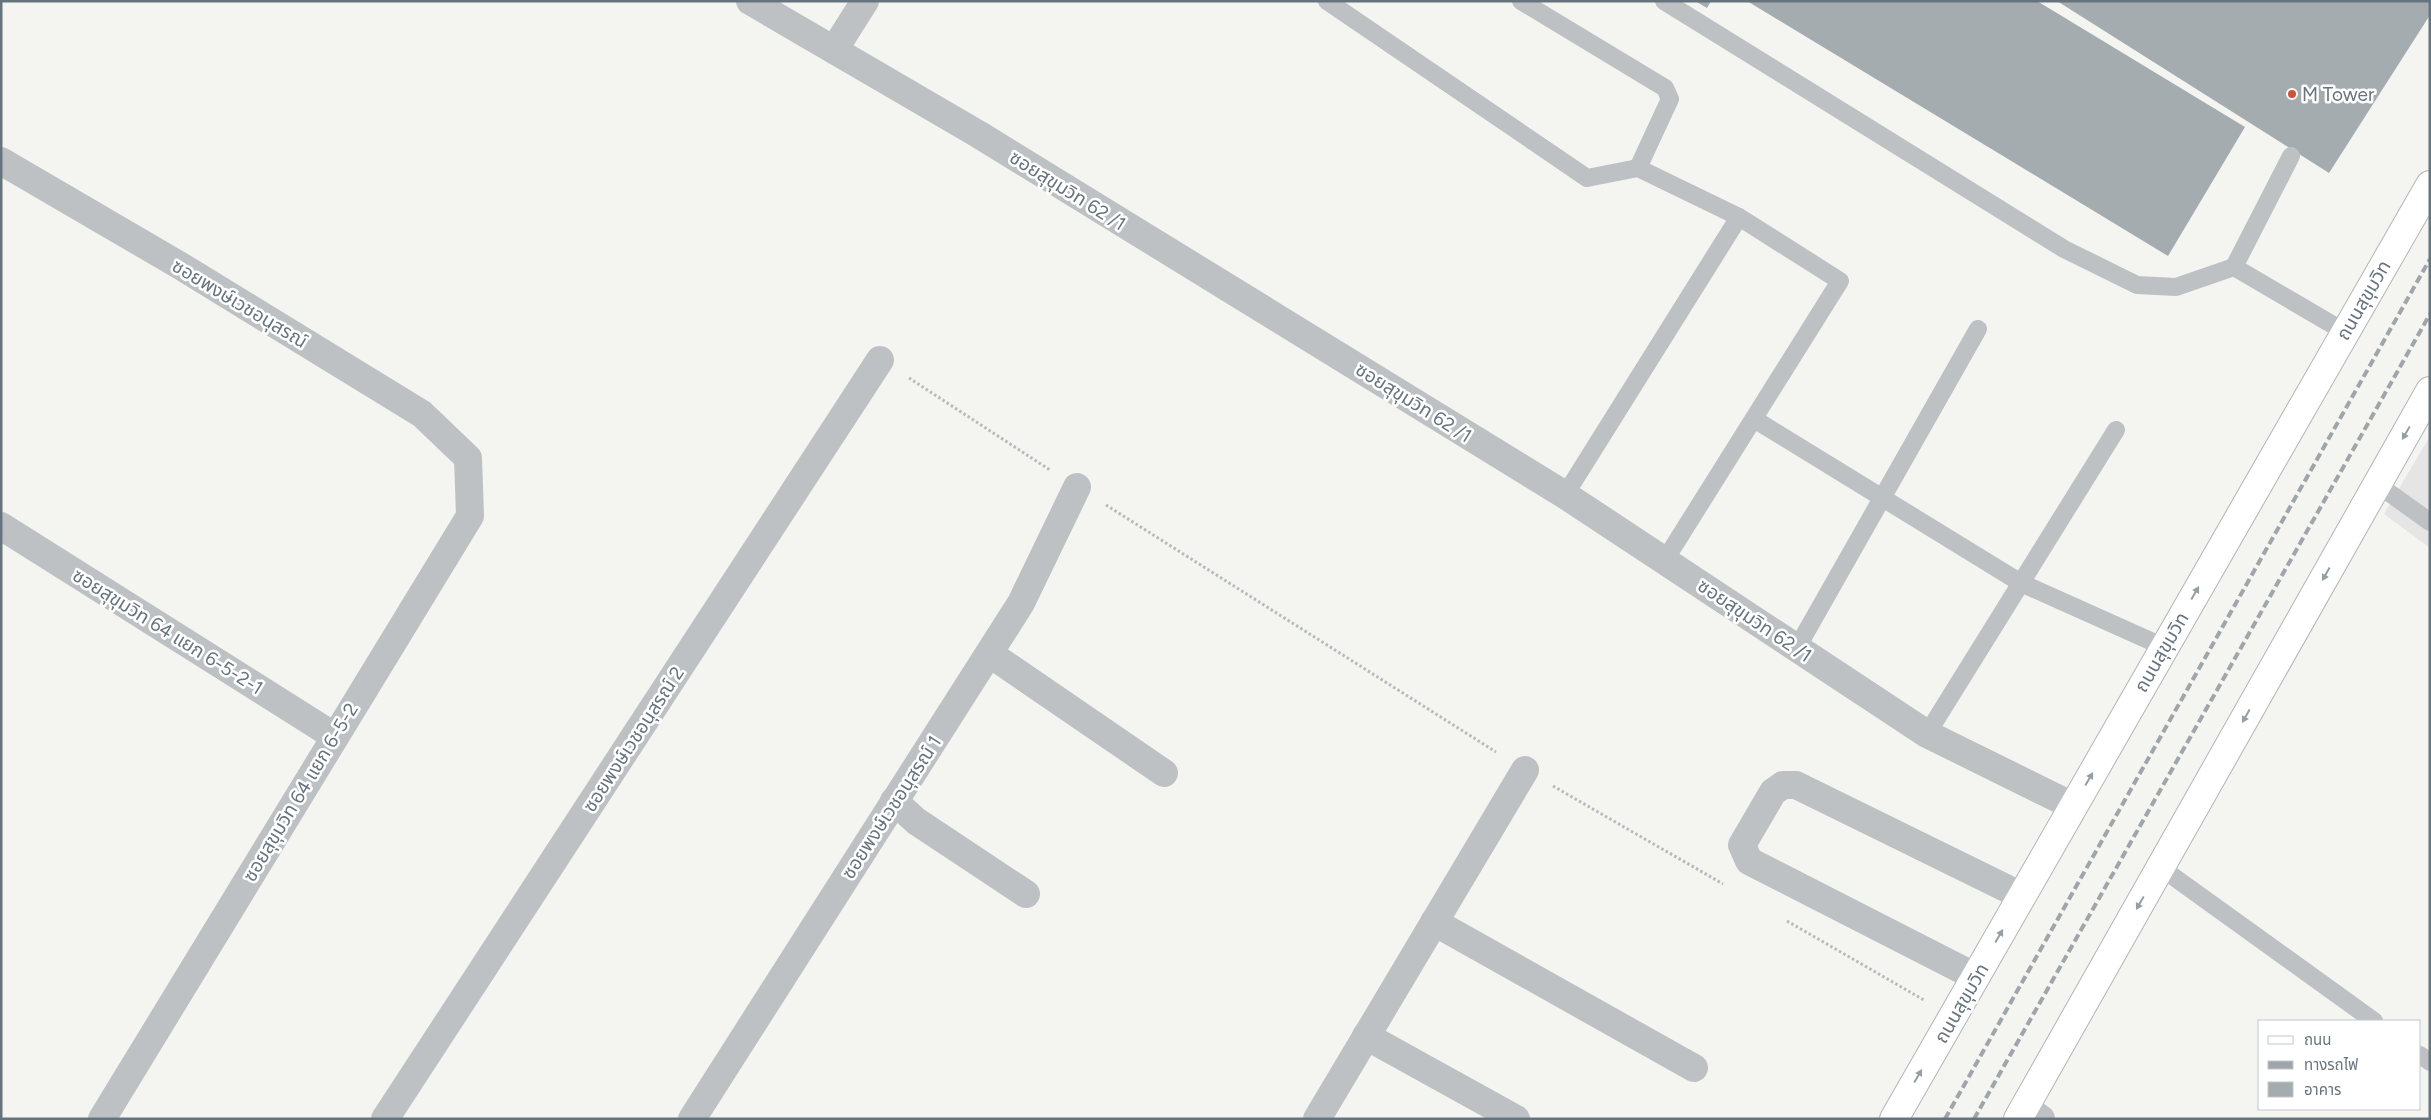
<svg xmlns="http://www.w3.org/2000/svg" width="2431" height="1120" viewBox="0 0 2431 1120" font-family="Figtree,'Noto Sans Thai',sans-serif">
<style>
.built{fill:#e4e5e4}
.building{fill:#a5acb0}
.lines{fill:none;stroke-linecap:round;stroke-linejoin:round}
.primary-casing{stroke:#b1b5b8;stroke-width:30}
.path{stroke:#b7babc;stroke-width:3;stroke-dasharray:2.5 2.5;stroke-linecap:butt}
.service{stroke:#bdc1c4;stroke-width:18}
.minor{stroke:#bdc1c4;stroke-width:28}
.primary{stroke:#fff;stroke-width:28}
.rail{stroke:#9fa5a9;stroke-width:4;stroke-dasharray:8 4;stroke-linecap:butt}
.oneway{fill:#949ea5}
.poi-dot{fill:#cf5335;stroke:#fff;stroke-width:2}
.labels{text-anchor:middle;stroke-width:5;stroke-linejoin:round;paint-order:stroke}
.poi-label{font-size:19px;fill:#66747e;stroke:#fff;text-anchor:start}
.street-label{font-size:19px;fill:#66747e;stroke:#fff}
</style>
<rect width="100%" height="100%" fill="#f4f4f1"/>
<path class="built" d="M2430,436V548L2384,514Z"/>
<g class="building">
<path d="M1695,1H1711L1707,8Z"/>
<path d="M1747,1H2037L2245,127L2168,256Z"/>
<path d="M2057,1H2430V15L2329,173Z"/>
</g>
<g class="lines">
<defs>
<g id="primary">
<path d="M1894,1119L2430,185"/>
<path d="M2018,1119L2430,391"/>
</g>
</defs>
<use href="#primary" class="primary-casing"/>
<g class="path">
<path d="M909,378L1050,470"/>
<path d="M1106,505L1496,752"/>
<path d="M1553,786L1723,884"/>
<path d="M1787,921L1924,1000"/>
</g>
<g class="service">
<path d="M1327,1L1587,178L1638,168L1739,217"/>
<path d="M1521,1L1665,88L1670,99L1638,168"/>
<path d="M1664,1L2064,249L2137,285L2176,287L2234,267L2345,332"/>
<path d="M2234,267L2291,156"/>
<path d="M1754,419L2021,583L2164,647"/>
<path d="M2377,484L2430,522"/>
<path d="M1565,495L1739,217L1840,281L1665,560"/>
<path d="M1797,648L1978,329"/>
<path d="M1927,734L2116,430"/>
<path d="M2160,867L2374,1021"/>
<path d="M2420,1055L2430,1062"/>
</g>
<g class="minor">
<path d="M750,1L978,134L1565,495L1927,734L2073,806"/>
<path d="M834,50L865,1"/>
<path d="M1,161L179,265L422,414L468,458L470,516L102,1119"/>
<path d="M1,526L334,736"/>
<path d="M990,654L1164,773"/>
<path d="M894,801L916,821L1026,894"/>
<path d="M1434,922L1694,1068"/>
<path d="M1976,977L1749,861L1742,845L1773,792L1783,785H1796L2022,896"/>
<path d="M1366,1036L1516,1119"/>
<path d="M2024,1107L2041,1119"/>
<path d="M385,1119L880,360"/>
<path d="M692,1119L1021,603L1077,487"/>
<path d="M1317,1119L1525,770"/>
</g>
<use href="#primary" class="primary"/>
<g class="rail">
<path d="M1945,1119L2430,259"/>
<path d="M1974,1119L2430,314"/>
</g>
</g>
<defs><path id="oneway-solid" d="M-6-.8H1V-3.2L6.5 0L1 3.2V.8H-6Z" transform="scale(1.25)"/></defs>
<g class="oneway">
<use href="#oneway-solid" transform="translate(2406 433) rotate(120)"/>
<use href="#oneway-solid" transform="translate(2326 574) rotate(119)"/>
<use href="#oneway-solid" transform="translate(2195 593) rotate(-60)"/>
<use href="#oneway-solid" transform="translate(2246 716) rotate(119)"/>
<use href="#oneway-solid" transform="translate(2089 779) rotate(-60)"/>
<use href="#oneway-solid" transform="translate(2140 903) rotate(120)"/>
<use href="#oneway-solid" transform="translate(1999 936) rotate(-60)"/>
<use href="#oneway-solid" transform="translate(1918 1076) rotate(-60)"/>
</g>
<circle class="poi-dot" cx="2292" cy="94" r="5"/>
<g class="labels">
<g class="poi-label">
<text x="2302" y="101">M Tower</text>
</g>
<g class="street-label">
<text transform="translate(1068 190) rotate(32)" y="7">ซอยสุขุมวิท 62 /1</text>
<text transform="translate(2363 300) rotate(-60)" y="7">ถนนสุขุมวิท</text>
<text transform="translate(240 303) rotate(31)" y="7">ซอยพงษ์เวชอนุสรณ์</text>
<text transform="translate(1414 402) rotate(32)" y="7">ซอยสุขุมวิท 62 /1</text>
<text transform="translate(1755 620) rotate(34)" y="7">ซอยสุขุมวิท 62 /1</text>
<text transform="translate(168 631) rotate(32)" y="7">ซอยสุขุมวิท 64 แยก 6-5-2-1</text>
<text transform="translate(2161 652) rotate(-60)" y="7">ถนนสุขุมวิท</text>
<text transform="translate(633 739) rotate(-57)" y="7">ซอยพงษ์เวชอนุสรณ์ 2</text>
<text transform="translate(300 792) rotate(-59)" y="7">ซอยสุขุมวิท 64 แยก 6-5-2</text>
<text transform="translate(891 807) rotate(-57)" y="7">ซอยพงษ์เวชอนุสรณ์ 1</text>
<text transform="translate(1961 1003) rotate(-60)" y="7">ถนนสุขุมวิท</text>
</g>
</g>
<rect width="2431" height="1120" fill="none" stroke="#66747e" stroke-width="5"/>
<rect x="2258" y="1020" width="162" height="90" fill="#ffffff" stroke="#c2c7cb"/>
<rect x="2268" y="1036" width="25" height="8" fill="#ffffff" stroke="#c2c7cb"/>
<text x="2304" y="1045" font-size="15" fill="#66747e">ถนน</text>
<rect x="2268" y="1061" width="25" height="8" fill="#9fa5a9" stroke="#c2c7cb"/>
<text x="2304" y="1070" font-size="15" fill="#66747e">ทางรถไฟ</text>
<rect x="2268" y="1082" width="25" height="15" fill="#a5acb0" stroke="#c2c7cb"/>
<text x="2304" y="1095" font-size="15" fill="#66747e">อาคาร</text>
</svg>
